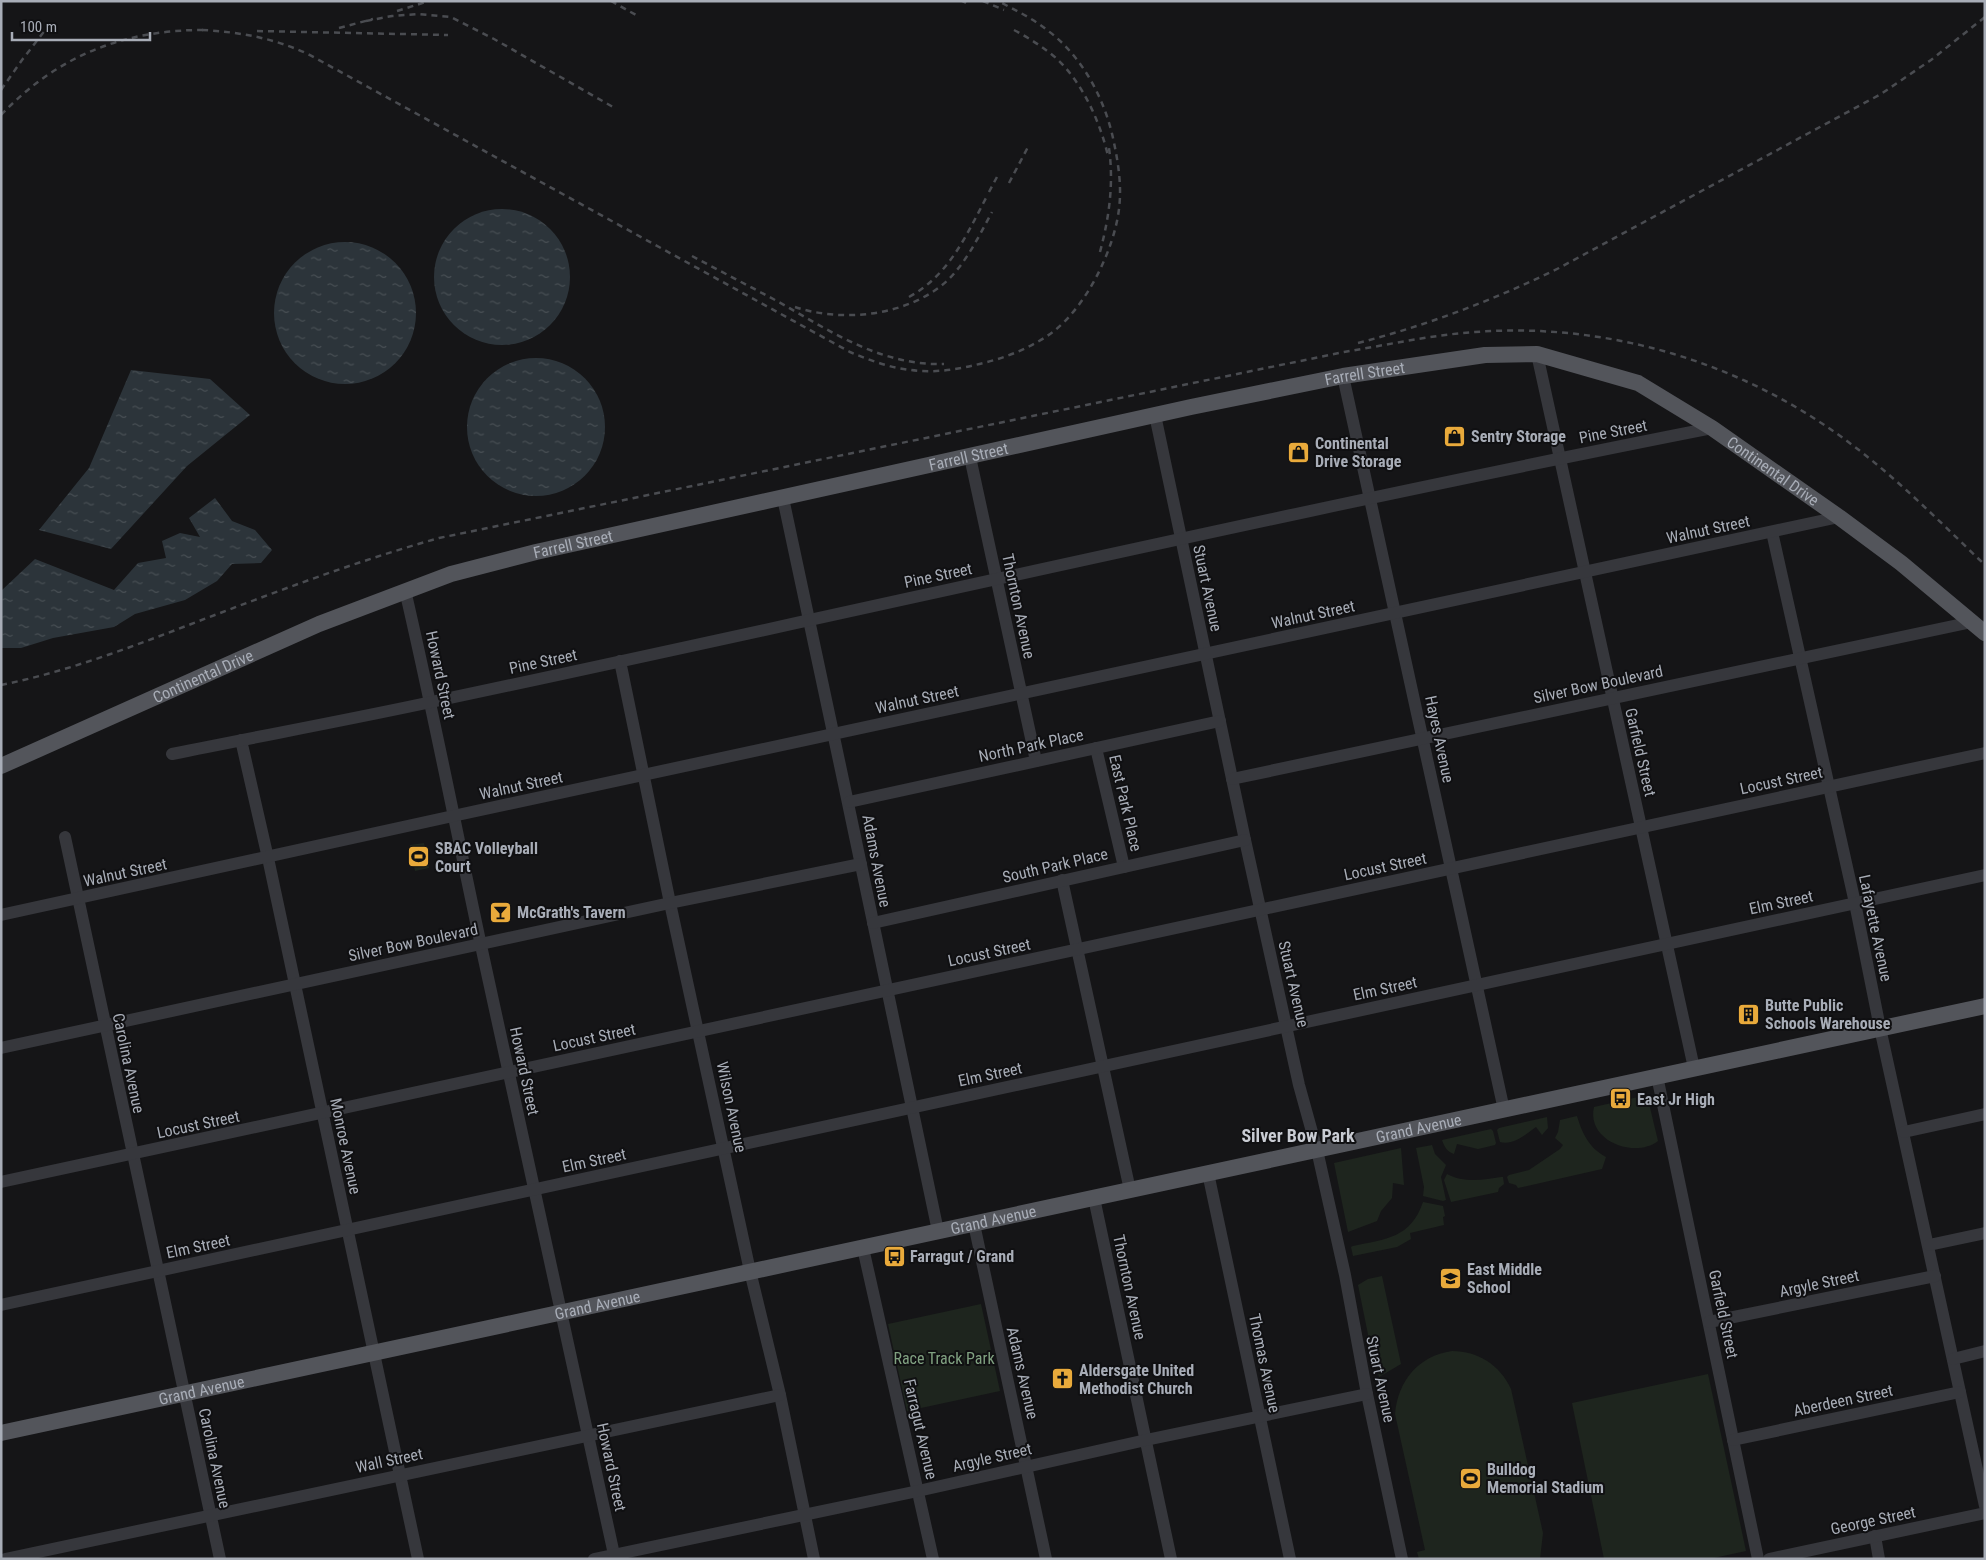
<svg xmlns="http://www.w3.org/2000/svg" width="1986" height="1560" viewBox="0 0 1986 1560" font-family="'Roboto Condensed',sans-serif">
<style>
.green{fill:#1e251e}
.water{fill:url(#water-ripples)}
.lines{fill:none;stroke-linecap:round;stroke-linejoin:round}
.minor{stroke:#36373c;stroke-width:12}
.major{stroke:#53555b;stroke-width:16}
.rail{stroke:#4a4c51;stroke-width:2.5;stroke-dasharray:6 5;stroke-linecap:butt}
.labels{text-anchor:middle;stroke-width:4;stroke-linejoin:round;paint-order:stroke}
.street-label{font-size:16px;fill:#a8adb7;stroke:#101012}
.poi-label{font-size:16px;font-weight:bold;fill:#a8adb7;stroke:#101012;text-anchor:start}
.park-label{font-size:16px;fill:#80a181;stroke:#101012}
.neighbourhood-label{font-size:18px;font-weight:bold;fill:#c9ccd3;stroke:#101012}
</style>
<defs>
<pattern id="water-ripples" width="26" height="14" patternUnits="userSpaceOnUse" patternTransform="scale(1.25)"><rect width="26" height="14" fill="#2c343a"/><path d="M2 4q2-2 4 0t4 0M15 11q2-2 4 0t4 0" fill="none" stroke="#484f54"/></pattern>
</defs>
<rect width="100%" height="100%" fill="#151517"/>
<g class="green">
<path d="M424,843L429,868L415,871L410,845Z"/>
<path d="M1647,1095L1658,1141C1635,1159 1586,1141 1594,1107Z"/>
<path d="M1577,1116C1582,1133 1589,1148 1606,1157L1602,1169L1518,1188L1516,1185L1509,1183L1507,1177L1509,1175L1529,1170L1560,1149L1563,1145L1555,1138L1558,1132L1560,1120Z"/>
<path d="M1547,1117L1548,1128L1542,1135L1536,1127C1526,1134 1513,1146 1500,1142L1497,1130L1499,1128Z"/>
<path d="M1491,1129L1493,1131L1496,1143L1495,1145L1478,1149L1457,1144L1454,1154C1447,1152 1444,1146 1442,1140Z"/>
<path d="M1432,1145L1435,1154L1446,1165L1441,1177L1446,1200L1443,1201L1423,1196L1424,1187L1416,1148Z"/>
<path d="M1401,1148L1404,1185L1393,1183L1392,1198L1381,1211L1377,1221L1348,1232L1334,1163Z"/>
<path d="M1447,1174C1463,1183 1484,1180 1501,1177H1503L1504,1184L1499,1188L1498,1192L1451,1202L1444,1180Z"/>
<path d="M1423,1202L1443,1206L1445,1216L1443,1217L1444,1225L1410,1233L1411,1239L1397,1247L1353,1256L1351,1247L1353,1246C1386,1239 1411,1238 1423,1202Z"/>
<path d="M1382,1276L1401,1364L1379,1377L1377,1368L1375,1369L1358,1285L1368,1279Z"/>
<path d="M981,1304L1000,1391L907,1411L888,1324Z"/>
<path d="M1452,1351C1478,1351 1500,1365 1511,1389L1543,1533L1540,1559H1419L1417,1552L1425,1550L1395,1414C1398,1381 1418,1356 1452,1351Z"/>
<path d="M1708,1374L1746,1551L1709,1559H1604L1572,1403Z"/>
</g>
<g class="water">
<circle cx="502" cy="277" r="68"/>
<circle cx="345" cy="313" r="71"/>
<circle cx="536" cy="427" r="69"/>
<path d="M131,370L210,379L250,415L187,466L111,549L39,530L89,468Z"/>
<path d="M215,498L232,521L255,530L272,550L261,563L232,564L217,581L185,600L135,614L114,627L53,638L21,648H1V591L35,559L114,590L138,563L166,558L162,541L180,533L200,537L189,518Z"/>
</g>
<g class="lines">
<g class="minor">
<path d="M1537,354L1694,1068"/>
<path d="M1343,376L1504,1110"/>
<path d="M1155,415L1245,840L1299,1085L1317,1150L1345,1275L1367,1394L1402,1559"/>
<path d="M970,457L1036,761"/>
<path d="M783,498C836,742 886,987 938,1231"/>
<path d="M1772,532L1855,903L1880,1028L1985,1506"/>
<path d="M405,590C432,706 455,824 480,941C524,1147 569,1353 615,1559"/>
<path d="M620,661L670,903L750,1271L780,1395L814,1559"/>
<path d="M241,740L268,858L418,1559"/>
<path d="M1096,748L1124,867"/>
<path d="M172,754C260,736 348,720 436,701C861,611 1285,512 1712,428"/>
<path d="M1232,779L1972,622"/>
<path d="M849,802L1220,721"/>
<path d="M65,837L220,1559"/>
<path d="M1062,880L1130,1190"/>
<path d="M1,915L453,816L1839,517"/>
<path d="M873,923L1245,840"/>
<path d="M1,1048L670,903L861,864"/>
<path d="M1657,1076L1758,1559"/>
<path d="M1904,1132L1985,1114"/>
<path d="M1208,1173L1290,1559"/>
<path d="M1,1182L1985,753"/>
<path d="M1094,1198L1171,1559"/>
<path d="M974,1224L1046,1559"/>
<path d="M1929,1245L1985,1233"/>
<path d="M863,1248L933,1559"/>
<path d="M1,1305L1985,875"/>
<path d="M1709,1322L1935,1276"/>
<path d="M1953,1359L1985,1351"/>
<path d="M1733,1440L1960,1392"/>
<path d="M1875,1536L1879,1559"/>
<path d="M5,1559L780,1395"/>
<path d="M594,1559L918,1491L1146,1440L1367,1394"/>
<path d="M1769,1559L1985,1513"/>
</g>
<g class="major">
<path id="s1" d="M1,766L319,624L451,574L536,552L1191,407L1343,376L1485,355L1537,354L1638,383L1712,428L1839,517L1901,563L1985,633"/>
<path id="s2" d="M1,1433L1985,1006"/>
</g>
<g class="rail">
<path d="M611,1L636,15"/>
<path d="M962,1L966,3"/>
<path d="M983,1L1004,10"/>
<path d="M397,11L429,1"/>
<path d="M366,21L392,16L419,14L451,17L494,39L613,107"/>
<path d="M339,28L373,19"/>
<path d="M202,30C240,32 273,38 308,54L850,352C869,360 890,368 911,370C932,373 955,370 975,365C1003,359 1032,348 1054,331C1087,305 1114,250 1119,209C1122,185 1118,161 1113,138C1104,97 1081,55 1047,30C1032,18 1015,10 998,1"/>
<path d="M1014,30C1029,38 1043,47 1056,58C1082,82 1100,121 1108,156"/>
<path d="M257,31L448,35"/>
<path d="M1,90L22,60L46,29"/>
<path d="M1,115C58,55 126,29 207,30"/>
<path d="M1009,183L1028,147"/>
<path d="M989,192L998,175"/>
<path d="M1100,252C1109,218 1114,184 1109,148"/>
<path d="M692,256C720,271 749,286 777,301C830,331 881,366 944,364"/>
<path d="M909,297C949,275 966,236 986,198"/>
<path d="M795,307C843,323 909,316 948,280C967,261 979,236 992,212"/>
<path d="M1358,343C1428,325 1494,300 1559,268L1881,94L1931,60L1985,17"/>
<path d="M1,685C70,671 134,646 199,621C278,591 357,561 439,538L1344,352C1387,345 1431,335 1475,332C1607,322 1741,362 1847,441C1897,478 1940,522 1985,565"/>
</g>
</g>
<defs>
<symbol id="shop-square" viewBox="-11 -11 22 22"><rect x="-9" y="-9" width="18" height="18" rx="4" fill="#e9aa3b" stroke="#101012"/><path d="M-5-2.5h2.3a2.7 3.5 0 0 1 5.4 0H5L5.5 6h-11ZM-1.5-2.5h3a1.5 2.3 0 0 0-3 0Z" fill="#111"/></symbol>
<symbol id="stadium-square" viewBox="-11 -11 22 22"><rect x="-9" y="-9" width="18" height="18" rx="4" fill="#e9aa3b" stroke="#101012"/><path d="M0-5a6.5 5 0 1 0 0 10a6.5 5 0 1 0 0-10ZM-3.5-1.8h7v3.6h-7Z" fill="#111"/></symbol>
<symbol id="bar-square" viewBox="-11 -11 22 22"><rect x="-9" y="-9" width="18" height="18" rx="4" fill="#e9aa3b" stroke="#101012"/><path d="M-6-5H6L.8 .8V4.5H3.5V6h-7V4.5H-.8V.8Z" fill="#111"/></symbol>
<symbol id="building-square" viewBox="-11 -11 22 22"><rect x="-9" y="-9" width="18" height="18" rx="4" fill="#e9aa3b" stroke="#101012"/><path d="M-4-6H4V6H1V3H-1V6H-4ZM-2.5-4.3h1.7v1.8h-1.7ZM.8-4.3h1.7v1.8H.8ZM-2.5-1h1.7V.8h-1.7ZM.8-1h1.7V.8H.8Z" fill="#111"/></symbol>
<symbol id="bus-square" viewBox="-11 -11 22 22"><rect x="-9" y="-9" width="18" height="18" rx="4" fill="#e9aa3b" stroke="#101012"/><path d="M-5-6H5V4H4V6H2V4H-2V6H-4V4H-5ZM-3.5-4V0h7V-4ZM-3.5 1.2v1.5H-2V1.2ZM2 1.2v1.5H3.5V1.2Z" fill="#111"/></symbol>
<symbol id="school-square" viewBox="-11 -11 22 22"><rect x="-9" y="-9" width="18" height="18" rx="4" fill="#e9aa3b" stroke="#101012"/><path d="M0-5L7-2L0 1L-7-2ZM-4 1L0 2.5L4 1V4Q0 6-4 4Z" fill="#111"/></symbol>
<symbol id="church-square" viewBox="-11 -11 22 22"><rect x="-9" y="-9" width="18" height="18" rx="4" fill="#e9aa3b" stroke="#101012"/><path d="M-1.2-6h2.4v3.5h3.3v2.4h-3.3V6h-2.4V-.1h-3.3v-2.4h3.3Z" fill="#111"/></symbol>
</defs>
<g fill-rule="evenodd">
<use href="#shop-square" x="1442" y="424" width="25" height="25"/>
<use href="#shop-square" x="1286" y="440" width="25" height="25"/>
<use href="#stadium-square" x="406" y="844" width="25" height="25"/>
<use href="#bar-square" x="488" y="900" width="25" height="25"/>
<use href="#building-square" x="1736" y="1002" width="25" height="25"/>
<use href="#bus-square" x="1608" y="1086" width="25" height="25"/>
<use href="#bus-square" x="882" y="1244" width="25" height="25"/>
<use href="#school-square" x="1438" y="1266" width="25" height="25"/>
<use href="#church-square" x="1050" y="1366" width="25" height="25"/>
<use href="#stadium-square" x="1458" y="1466" width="25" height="25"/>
</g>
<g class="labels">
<g class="street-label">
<text dy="6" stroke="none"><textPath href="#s1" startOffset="1425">Farrell Street</textPath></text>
<text transform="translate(1613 431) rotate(-11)" y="6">Pine Street</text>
<text dy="6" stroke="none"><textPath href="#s1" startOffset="1020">Farrell Street</textPath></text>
<text dy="6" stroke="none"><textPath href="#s1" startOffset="1865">Continental Drive</textPath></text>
<text transform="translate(1708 529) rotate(-12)" y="6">Walnut Street</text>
<text dy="6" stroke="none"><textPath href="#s1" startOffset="615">Farrell Street</textPath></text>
<text transform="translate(938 575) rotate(-12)" y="6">Pine Street</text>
<text transform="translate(1208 588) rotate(78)" y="6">Stuart Avenue</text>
<text transform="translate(1019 606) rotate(78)" y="6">Thornton Avenue</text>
<text transform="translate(1313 614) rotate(-12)" y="6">Walnut Street</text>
<text transform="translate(543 661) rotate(-12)" y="6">Pine Street</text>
<text dy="6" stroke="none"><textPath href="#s1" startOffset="221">Continental Drive</textPath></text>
<text transform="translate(441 675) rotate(78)" y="6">Howard Street</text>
<text transform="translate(1598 684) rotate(-12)" y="6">Silver Bow Boulevard</text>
<text transform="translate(917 699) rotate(-12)" y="6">Walnut Street</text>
<text transform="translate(1440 739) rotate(78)" y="6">Hayes Avenue</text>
<text transform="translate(1031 745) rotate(-12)" y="6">North Park Place</text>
<text transform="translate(1641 752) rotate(77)" y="6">Garfield Street</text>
<text transform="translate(1781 780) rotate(-12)" y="6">Locust Street</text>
<text transform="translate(521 785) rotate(-12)" y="6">Walnut Street</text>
<text transform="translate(1126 803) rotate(77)" y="6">East Park Place</text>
<text transform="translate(877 861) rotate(79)" y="6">Adams Avenue</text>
<text transform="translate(1055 865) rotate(-13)" y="6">South Park Place</text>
<text transform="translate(1385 866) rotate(-12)" y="6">Locust Street</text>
<text transform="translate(125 872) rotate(-12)" y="6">Walnut Street</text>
<text transform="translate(1781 902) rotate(-12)" y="6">Elm Street</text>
<text transform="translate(1876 928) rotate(78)" y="6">Lafayette Avenue</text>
<text transform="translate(413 942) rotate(-12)" y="6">Silver Bow Boulevard</text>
<text transform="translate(989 952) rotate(-12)" y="6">Locust Street</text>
<text transform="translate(1294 984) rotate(77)" y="6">Stuart Avenue</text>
<text transform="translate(1385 988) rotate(-12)" y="6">Elm Street</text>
<text transform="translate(594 1037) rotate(-12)" y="6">Locust Street</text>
<text transform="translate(129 1063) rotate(78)" y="6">Carolina Avenue</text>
<text transform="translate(525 1071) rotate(78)" y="6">Howard Street</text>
<text transform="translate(990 1074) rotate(-12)" y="6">Elm Street</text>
<text transform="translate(732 1107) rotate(78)" y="6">Wilson Avenue</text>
<text transform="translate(198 1124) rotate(-12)" y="6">Locust Street</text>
<text dy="6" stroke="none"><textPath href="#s2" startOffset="1450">Grand Avenue</textPath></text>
<text transform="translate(346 1146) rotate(78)" y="6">Monroe Avenue</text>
<text transform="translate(594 1160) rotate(-12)" y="6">Elm Street</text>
<text dy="6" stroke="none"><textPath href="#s2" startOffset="1015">Grand Avenue</textPath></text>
<text transform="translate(198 1246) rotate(-12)" y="6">Elm Street</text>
<text transform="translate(1819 1283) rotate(-12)" y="6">Argyle Street</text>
<text transform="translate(1130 1287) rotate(78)" y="6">Thornton Avenue</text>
<text dy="6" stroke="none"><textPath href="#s2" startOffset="610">Grand Avenue</textPath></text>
<text transform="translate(1724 1314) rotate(78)" y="6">Garfield Street</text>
<text transform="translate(1265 1363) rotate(78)" y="6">Thomas Avenue</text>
<text transform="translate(1023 1373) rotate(77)" y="6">Adams Avenue</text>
<text transform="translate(1381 1379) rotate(78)" y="6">Stuart Avenue</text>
<text dy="6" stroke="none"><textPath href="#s2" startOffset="205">Grand Avenue</textPath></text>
<text transform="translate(1843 1400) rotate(-12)" y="6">Aberdeen Street</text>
<text transform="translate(921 1429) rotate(77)" y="6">Farragut Avenue</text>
<text transform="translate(992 1457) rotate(-13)" y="6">Argyle Street</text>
<text transform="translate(215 1458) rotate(78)" y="6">Carolina Avenue</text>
<text transform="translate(389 1460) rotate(-12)" y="6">Wall Street</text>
<text transform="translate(612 1467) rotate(78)" y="6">Howard Street</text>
<text transform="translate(1873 1520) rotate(-12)" y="6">George Street</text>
</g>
<g class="poi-label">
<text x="1471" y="442">Sentry Storage</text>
<text x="1315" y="449">Continental<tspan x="1315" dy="18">Drive Storage</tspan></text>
<text x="435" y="854">SBAC Volleyball<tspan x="435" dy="18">Court</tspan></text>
<text x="517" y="918">McGrath's Tavern</text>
<text x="1765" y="1011">Butte Public<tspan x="1765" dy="18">Schools Warehouse</tspan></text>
<text x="1637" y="1105">East Jr High</text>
<text x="910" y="1262">Farragut / Grand</text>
<text x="1467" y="1275">East Middle<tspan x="1467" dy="18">School</tspan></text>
<text x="1079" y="1376">Aldersgate United<tspan x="1079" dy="18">Methodist Church</tspan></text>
<text x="1487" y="1475">Bulldog<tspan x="1487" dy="18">Memorial Stadium</tspan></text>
</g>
<g class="park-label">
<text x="944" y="1364">Race Track Park</text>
</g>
<g class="neighbourhood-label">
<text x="1298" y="1142">Silver Bow Park</text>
</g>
</g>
<rect width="1986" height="1560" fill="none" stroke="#a8adb7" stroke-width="5"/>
<path d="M12 32v8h138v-8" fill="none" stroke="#a8adb7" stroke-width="2.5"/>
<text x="20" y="32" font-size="15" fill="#a8adb7" stroke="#101012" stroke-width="4" paint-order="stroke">100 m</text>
</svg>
